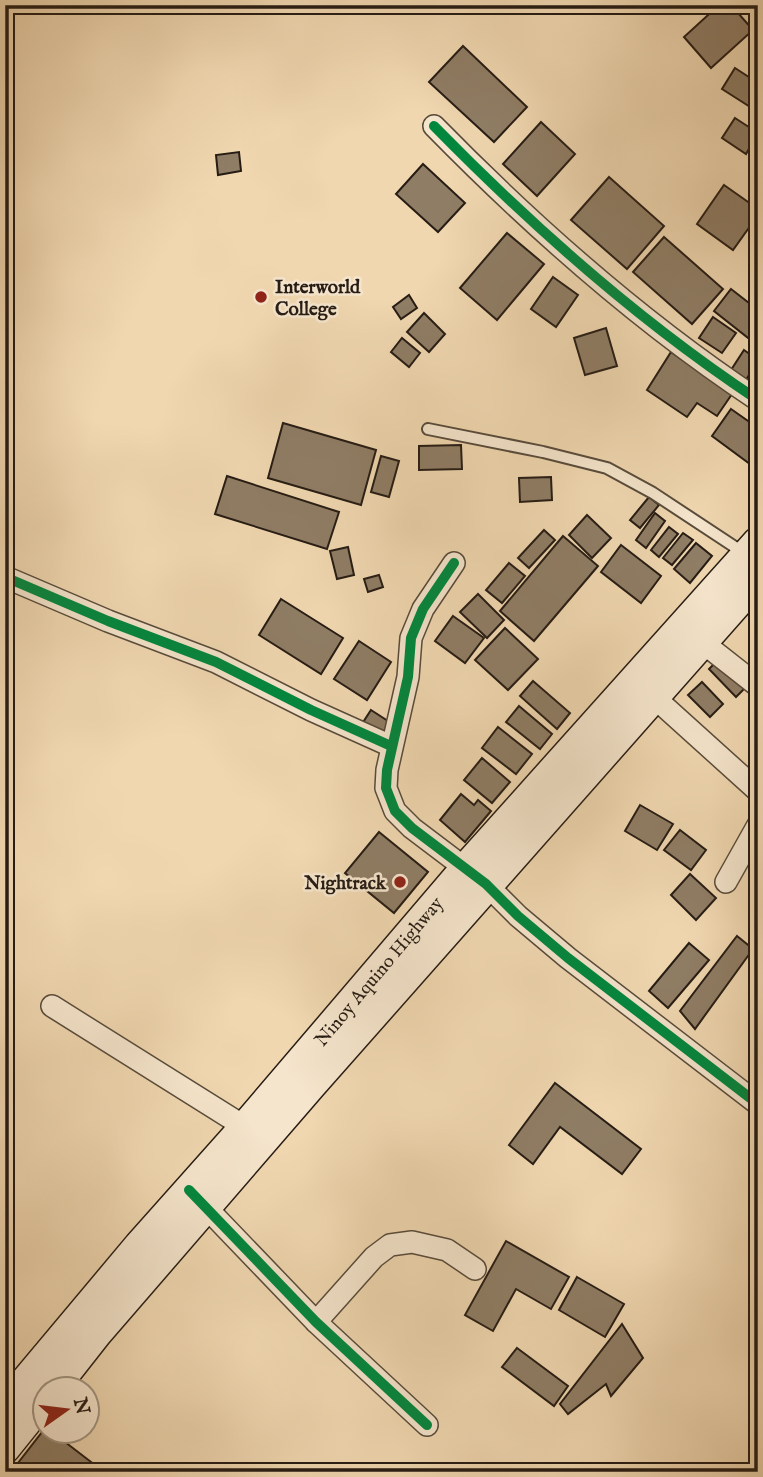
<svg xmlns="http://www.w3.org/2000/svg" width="763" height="1477" viewBox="0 0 763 1477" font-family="'IM FELL English',serif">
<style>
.building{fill:#8f7d65;stroke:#261c14;stroke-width:2}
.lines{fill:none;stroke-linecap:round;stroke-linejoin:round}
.service-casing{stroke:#584b3b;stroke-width:14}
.minor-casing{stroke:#584b3b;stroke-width:24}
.secondary-casing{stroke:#261c14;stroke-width:33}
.service{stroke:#f5e5cc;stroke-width:10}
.minor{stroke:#f5e5cc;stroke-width:21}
.secondary{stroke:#f5e5cc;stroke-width:30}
.cycleway-casing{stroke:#f5e5cc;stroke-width:15}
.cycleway{stroke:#00873e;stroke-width:10}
.poi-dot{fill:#8f2418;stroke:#f5e5cc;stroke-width:2.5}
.labels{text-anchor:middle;stroke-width:5;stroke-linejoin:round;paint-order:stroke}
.poi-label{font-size:19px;font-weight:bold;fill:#261c14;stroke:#f5e5cc;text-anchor:start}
.street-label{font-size:19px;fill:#261c14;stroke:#f5e5cc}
</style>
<rect width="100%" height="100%" fill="#f0d7b0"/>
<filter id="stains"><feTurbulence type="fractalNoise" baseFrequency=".00286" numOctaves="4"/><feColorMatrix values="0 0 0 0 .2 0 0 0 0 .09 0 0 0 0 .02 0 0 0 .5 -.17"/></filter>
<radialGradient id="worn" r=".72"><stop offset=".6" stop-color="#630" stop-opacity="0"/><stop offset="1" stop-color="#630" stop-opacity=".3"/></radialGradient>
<g class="building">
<path d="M719,5H731L753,30L711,68L684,37Z"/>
<path d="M463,46L527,107L494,142L429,82Z"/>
<path d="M735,68L758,83V112L722,89Z"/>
<path d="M735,118L758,133L746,154L722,138Z"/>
<path d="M541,122L575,154L537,196L503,164Z"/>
<path d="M239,152L241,171L218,175L216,155Z"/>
<path d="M423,164L465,203L438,232L396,194Z"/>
<path d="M609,177L664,226L627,269L571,220Z"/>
<path d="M724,185L758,209V215L733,250L697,224Z"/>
<path d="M507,233L544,264L497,320L460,288Z"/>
<path d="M664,237L723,289L692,324L633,272Z"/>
<path d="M553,277L578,295L556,327L531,309Z"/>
<path d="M731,289L758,310V334L752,341L714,311Z"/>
<path d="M409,295L417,308L401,319L393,307Z"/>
<path d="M424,313L445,334L429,352L407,332Z"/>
<path d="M713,317L736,333L722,353L699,338Z"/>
<path d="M606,328L617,366L585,375L574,338Z"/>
<path d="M402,338L420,353L409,367L391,352Z"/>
<path d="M744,350L758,360L746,380L731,370Z"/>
<path d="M671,352L732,394L717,416L697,403L687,417L647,390Z"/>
<path d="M731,409L758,428V470L712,436Z"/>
<path d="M283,423L376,450L361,505L268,478Z"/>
<path d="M461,445L462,469L419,470V446Z"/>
<path d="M381,456L399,461L389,497L371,492Z"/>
<path d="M227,476L339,512L327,549L215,514Z"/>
<path d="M551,477L552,500L520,502L519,478Z"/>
<path d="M649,497L659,505L640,528L630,520Z"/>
<path d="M655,513L665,521L646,548L636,540Z"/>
<path d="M587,515L611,538L592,558L569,535Z"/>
<path d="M669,527L678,534L659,557L651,550Z"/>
<path d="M544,530L555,540L529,568L518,558Z"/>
<path d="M683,533L693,540L672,565L663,558Z"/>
<path d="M563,536L598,566L534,641L500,611Z"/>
<path d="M696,543L712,556L690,583L674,569Z"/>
<path d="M621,545L661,576L641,603L601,572Z"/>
<path d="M348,547L354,575L337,579L330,551Z"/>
<path d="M509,563L525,576L502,603L486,590Z"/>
<path d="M379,575L383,587L368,592L364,579Z"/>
<path d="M478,594L504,620L487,638L460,612Z"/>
<path d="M281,599L343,638L321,674L259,635Z"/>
<path d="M453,616L484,638L465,663L435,641Z"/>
<path d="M505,628L538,659L508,690L475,660Z"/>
<path d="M359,641L391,662L367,700L334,679Z"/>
<path d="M721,657L748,685L736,697L709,669Z"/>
<path d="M533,681L570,713L557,729L520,696Z"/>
<path d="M702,682L723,704L710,717L688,695Z"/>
<path d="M519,706L552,734L540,749L506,722Z"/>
<path d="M371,710L391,723L380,740L360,727Z"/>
<path d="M498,727L532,754L516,774L482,748Z"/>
<path d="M482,758L510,782L492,803L464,780Z"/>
<path d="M461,794L474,805L478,800L491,811L465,842L440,820Z"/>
<path d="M640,805L673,824L657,850L625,831Z"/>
<path d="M680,830L706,850L691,870L664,850Z"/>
<path d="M379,832L428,872L394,913L345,873Z"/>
<path d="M758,854V872L750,868Z"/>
<path d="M690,874L716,898L696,920L671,895Z"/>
<path d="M737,936L753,949L695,1029L680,1011Z"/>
<path d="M689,943L709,960L668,1008L649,991Z"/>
<path d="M555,1083L641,1149L622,1174L560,1127L533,1164L509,1145Z"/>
<path d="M506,1241L569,1277L551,1309L516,1289L493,1331L465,1315Z"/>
<path d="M577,1277L624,1304L605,1337L559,1310Z"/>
<path d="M622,1324L643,1358L611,1396L606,1384L568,1414L560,1404Z"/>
<path d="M517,1348L568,1386L554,1406L502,1367Z"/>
<path d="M46,1427V1432H52L104,1472H11Z"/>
</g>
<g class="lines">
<defs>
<path id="service" d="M428,429L543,452L607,468L653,493L744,553"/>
<g id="minor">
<path d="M434,126C533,227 640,322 758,400"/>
<path d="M454,563L423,609L411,638L408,677L387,770L386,788L395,811L412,828L486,884L518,916L568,958L758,1104"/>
<path d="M5,577L108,621L216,662L311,710L391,746"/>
<path d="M702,642L758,686"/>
<path d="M645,689L758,791"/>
<path d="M726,882L758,825"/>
<path d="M52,1006L245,1127"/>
<path d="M197,1198L316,1322L427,1425"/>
<path d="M316,1322L374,1257L390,1245L412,1242L447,1250L475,1269"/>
</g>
<g id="secondary">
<path d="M52,1390L96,1334L312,1084L758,579"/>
<path d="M5,1406L139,1246L245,1127L466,868L758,542"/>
<path d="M5,1448L46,1397"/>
</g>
</defs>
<use href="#service" class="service-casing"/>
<use href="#minor" class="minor-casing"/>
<use href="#secondary" class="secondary-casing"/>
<use href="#service" class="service"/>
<use href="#minor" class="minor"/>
<use href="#secondary" class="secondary"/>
<defs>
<g id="cycleway">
<path d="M434,126C533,227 640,322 758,400"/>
<path d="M454,563L423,609L411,638L408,677L387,770L386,788L395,811L412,828L486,884L518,916L568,958L758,1104"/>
<path d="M5,577L108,621L216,662L311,710L391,746"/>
<path d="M189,1190L316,1322L427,1425"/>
</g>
</defs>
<use href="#cycleway" class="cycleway-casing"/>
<use href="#cycleway" class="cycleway"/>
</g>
<g class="poi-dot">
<circle cx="261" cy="297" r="7"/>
<circle cx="400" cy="882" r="7"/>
</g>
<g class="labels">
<g class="poi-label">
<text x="275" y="293">Interworld<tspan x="275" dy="22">College</tspan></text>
<text x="386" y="889" text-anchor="end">Nightrack</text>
</g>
<g class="street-label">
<text transform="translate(378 971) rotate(-50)" y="7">Ninoy Aquino Highway</text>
</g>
</g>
<rect width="763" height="1477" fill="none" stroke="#f0d7b0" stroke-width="28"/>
<rect x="7" y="7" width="749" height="1463" fill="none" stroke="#261c14" stroke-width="3.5"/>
<rect x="14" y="14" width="735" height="1449" fill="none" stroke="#261c14" stroke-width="2"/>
<g transform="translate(66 1410) rotate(76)"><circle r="33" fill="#f5e5cc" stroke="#a29582" stroke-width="2"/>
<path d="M0-5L12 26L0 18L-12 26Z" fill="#8f2418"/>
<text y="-10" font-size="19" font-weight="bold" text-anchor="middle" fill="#261c14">N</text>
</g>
<rect width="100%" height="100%" filter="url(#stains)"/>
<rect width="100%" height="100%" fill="url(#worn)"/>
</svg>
